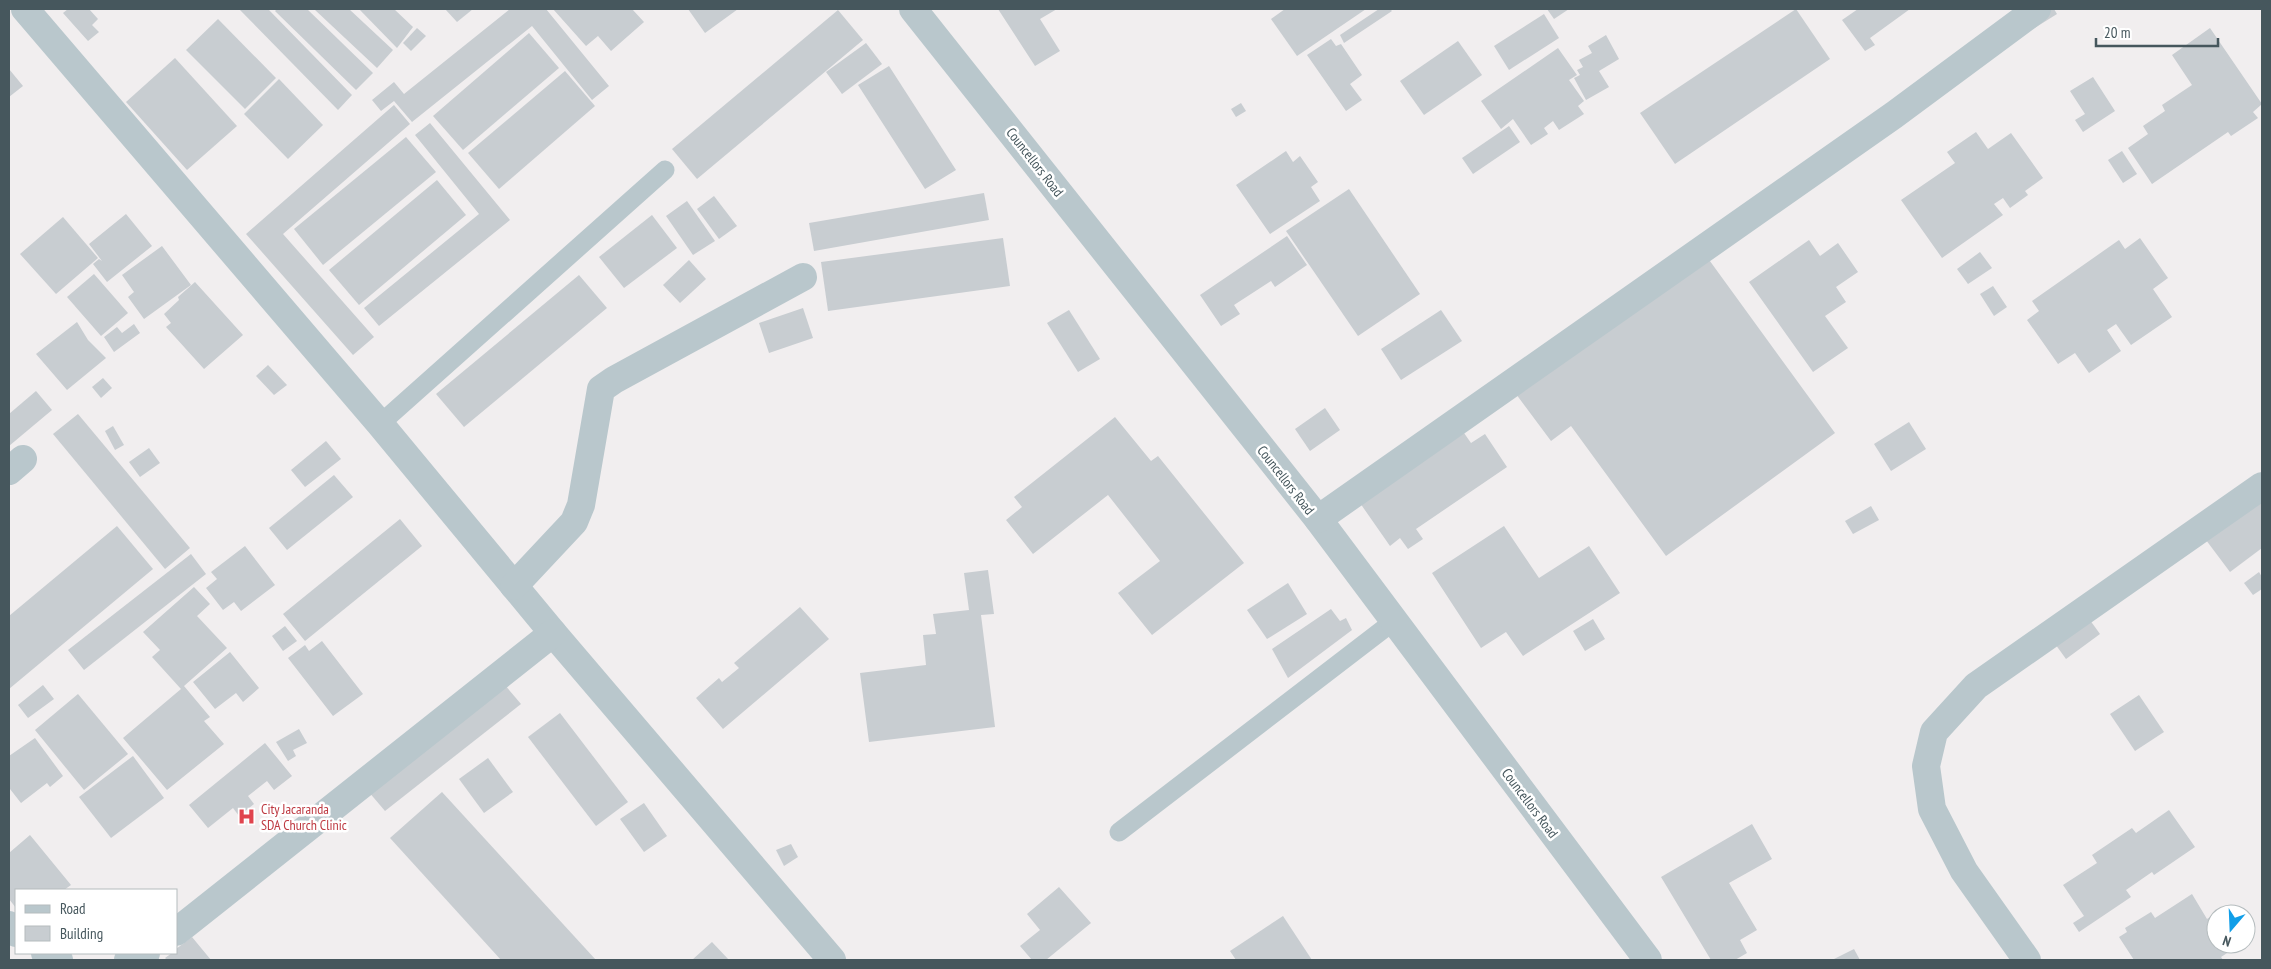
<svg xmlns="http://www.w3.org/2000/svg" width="2271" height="969" viewBox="0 0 2271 969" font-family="'PT Sans Narrow',sans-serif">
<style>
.building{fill:#c8cdd1}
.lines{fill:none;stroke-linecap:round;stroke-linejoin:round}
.service{stroke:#b9c7cc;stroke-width:19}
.minor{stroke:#b9c7cc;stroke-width:28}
.labels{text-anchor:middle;stroke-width:5;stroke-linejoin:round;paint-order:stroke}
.street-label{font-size:14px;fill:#46575d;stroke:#fff}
.health-label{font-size:14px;fill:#be3a42;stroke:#fff;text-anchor:start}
</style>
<rect width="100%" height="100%" fill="#f1eeef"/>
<g class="building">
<path d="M68,9H89L98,19L92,25L99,32L88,41L63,13Z"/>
<path d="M239,9H268L352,95L338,110Z"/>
<path d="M277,9H307L373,73L356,90L275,11Z"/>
<path d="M314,9H349L393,50L377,68Z"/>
<path d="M359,9H394L413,27L397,48Z"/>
<path d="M445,9H473L457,22Z"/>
<path d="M510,9H546L609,86L592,100L532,26L412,122L394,101L381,111L372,100L394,82L404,94Z"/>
<path d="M553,9H632L644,22L611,51L598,36L586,46Z"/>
<path d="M688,9H738L705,33Z"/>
<path d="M998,9H1057L1040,19L1060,51L1035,66Z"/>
<path d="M1285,9H1366L1297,56L1271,19Z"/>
<path d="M1379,9H1390L1392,11L1344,43L1340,35Z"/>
<path d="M1547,9H1569L1554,19Z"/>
<path d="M1796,9L1830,59L1675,164L1640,113Z"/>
<path d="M1858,9H1910L1870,38L1875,45L1865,51L1842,20Z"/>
<path d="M2045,9H2054L2057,14L2033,29L2027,20Z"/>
<path d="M838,10L863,40L697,179L672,149Z"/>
<path d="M1544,14L1559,38L1509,70L1494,46Z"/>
<path d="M218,19L276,78L245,109L186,50Z"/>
<path d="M417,28L426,36L411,51L403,43Z"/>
<path d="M2210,28L2262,104L2253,112L2258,118L2231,136L2228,132L2152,184L2128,148L2148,134L2143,126L2165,111L2162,105L2192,85L2172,55Z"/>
<path d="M529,33L559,68L463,150L433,116Z"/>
<path d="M1606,35L1619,59L1599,71L1609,87L1586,100L1574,78L1580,75L1577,70L1583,67L1579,60L1592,53L1588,46Z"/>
<path d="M1331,39L1336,46L1341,44L1362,75L1350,84L1362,100L1346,111L1307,55Z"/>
<path d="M1458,41L1482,75L1424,115L1400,81Z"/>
<path d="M866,43L882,64L842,94L826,72Z"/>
<path d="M1558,48L1577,75L1569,80L1584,101L1578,106L1584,114L1559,130L1553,121L1544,128L1548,134L1531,145L1513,119L1501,129L1481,101Z"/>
<path d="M175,58L237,126L187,170L126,102Z"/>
<path d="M889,66L956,170L925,189L858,85Z"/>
<path d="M9,69L23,86L9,97Z"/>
<path d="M565,71L595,106L499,189L468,153Z"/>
<path d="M2093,77L2115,111L2083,132L2075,120L2085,114L2070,91Z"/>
<path d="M279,79L323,125L288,159L244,114Z"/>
<path d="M1241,103L1246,111L1236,117L1231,109Z"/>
<path d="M394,105L410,124L283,234L374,337L353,355L246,234Z"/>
<path d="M430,123L510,220L379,326L364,308L479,214L415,135Z"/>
<path d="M1509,126L1520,142L1473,174L1462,158Z"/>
<path d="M1976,132L1988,149L2011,133L2043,178L2025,191L2028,195L2010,208L2003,198L1994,204L2003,215L1942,258L1901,200L1955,163L1947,152Z"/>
<path d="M406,137L436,172L323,265L294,229Z"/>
<path d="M1286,151L1293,162L1300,156L1318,182L1311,187L1320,201L1270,234L1236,185Z"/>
<path d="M2122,151L2137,174L2123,183L2108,160Z"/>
<path d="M437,180L466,215L359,305L329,270Z"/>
<path d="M1349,189L1420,294L1358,336L1286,231Z"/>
<path d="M984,193L989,220L814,251L809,223Z"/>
<path d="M714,196L737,226L719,239L697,209Z"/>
<path d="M687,201L715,241L693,255L666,216Z"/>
<path d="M126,214L152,246L107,282L93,264L99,259L102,261L89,244Z"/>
<path d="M652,215L677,248L624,288L599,257Z"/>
<path d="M63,217L98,258L56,294L20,254Z"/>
<path d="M1287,236L1307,265L1275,287L1271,281L1234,305L1240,314L1221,326L1200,295Z"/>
<path d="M1003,238L1010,286L828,311L821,262Z"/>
<path d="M2140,238L2168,278L2153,289L2172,317L2131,345L2116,324L2107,330L2121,351L2089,373L2075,353L2058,364L2027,320L2039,311L2032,301L2119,240L2125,249Z"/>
<path d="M1809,240L1820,256L1838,243L1858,272L1836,287L1846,302L1825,316L1848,348L1813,372L1749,282Z"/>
<path d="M162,246L191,285L144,319L128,297L134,292L122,275Z"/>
<path d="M1980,252L1992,268L1968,284L1957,269Z"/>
<path d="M1707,257L1835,433L1666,556L1571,426L1551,441L1516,394Z"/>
<path d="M689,260L706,279L680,303L663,285Z"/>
<path d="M94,274L128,313L101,336L67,297Z"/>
<path d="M579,275L607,308L464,427L436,394Z"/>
<path d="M195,282L243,335L204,369L166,327L171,323L164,314L179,300L178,297Z"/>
<path d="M1993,286L2007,307L1994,316L1980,294Z"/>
<path d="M803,308L813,338L769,353L759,323Z"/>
<path d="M1069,310L1100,359L1078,372L1047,323Z"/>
<path d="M1441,310L1462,341L1401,380L1381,349Z"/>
<path d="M77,322L88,340L106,358L67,390L36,354Z"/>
<path d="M134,324L140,333L114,352L104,337L117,327L122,333Z"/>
<path d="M268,365L287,385L274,395L256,376Z"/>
<path d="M103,378L112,388L101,398L92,387Z"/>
<path d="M36,391L52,410L9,446V414Z"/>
<path d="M1325,408L1340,430L1310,451L1295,429Z"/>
<path d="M78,414L190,548L165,569L53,434Z"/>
<path d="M1115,417L1151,461L1158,456L1244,563L1152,635L1118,593L1160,561L1108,495L1033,554L1006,520L1022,507L1014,497Z"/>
<path d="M1909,422L1926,449L1891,471L1874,444Z"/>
<path d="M113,426L124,445L115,450L105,431Z"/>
<path d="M1464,433L1471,443L1485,434L1507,467L1416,529L1423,539L1408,549L1400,538L1390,546L1360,503Z"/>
<path d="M326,441L341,459L305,487L291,470Z"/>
<path d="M149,448L160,463L140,477L129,462Z"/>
<path d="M334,475L353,497L287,550L269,528Z"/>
<path d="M2262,492V548L2230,572L2203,536Z"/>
<path d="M1871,506L1879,520L1853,534L1845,521Z"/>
<path d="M400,519L422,546L305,641L283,614Z"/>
<path d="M117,526L153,569L9,689V616Z"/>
<path d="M1504,526L1539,578L1589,546L1620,593L1523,656L1506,632L1481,648L1432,573Z"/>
<path d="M245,546L275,585L241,611L234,602L223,610L206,588L217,579L211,572Z"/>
<path d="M191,554L206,574L84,670L68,650Z"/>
<path d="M988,570L994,614L981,615L995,727L869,742L860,673L926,665L923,635L936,634L933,614L969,610L964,573Z"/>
<path d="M2259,572L2262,577V589L2253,595L2244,583Z"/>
<path d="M1288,583L1307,614L1267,639L1247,610Z"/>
<path d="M194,587L210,604L197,616L227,648L184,686L210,717L204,721L224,744L167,790L123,738L181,689L152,657L160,650L143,632Z"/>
<path d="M800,607L829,639L723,729L696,698L719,678L722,682L739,668L734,663Z"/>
<path d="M1331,609L1340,621L1346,618L1352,630L1288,678L1272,649Z"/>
<path d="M2087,616L2100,634L2066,659L2053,641Z"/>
<path d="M1593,619L1605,639L1585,651L1573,631Z"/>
<path d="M285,626L297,641L283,651L272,636Z"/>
<path d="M322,641L363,694L333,716L288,658L305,645L309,651Z"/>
<path d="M230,652L259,688L243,702L236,693L215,709L193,682Z"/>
<path d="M504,684L521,704L385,811L368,791Z"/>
<path d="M43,685L54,699L28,718L18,705Z"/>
<path d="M78,694L128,754L84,790L35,730Z"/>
<path d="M2139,695L2164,732L2135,751L2110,714Z"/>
<path d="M560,713L628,802L596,826L528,737Z"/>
<path d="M299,729L307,743L293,750L296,756L288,761L276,742Z"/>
<path d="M35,738L63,776L50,787L47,783L21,803L10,789L9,790V756Z"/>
<path d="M265,743L292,776L274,790L267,781L248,796L254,804L239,816L233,808L208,828L189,805Z"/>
<path d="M133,756L164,798L111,838L79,797Z"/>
<path d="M488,758L513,792L484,813L459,779Z"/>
<path d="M442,792L596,960H501L390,838Z"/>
<path d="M644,803L667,836L644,852L620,819Z"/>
<path d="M2169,810L2195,847L2154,875L2152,872L2126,890L2131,897L2079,932L2073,923L2084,916L2063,885L2097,863L2092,855L2132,828L2136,833Z"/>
<path d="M1752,824L1772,859L1729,883L1757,930L1740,940L1747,953L1735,960H1711L1661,877Z"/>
<path d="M30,835L71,885L64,890H16V908L9,899V853Z"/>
<path d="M791,844L798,857L784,866L776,850Z"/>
<path d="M1059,887L1091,923L1046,960H1032L1020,946L1040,930L1027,914Z"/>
<path d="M2192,894L2207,919L2225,907L2230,914H2216V944H2241L2221,957L2223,960H2134L2119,937L2127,932L2125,928L2151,912L2155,918Z"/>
<path d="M1283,916L1312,960H1236L1230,951Z"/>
<path d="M192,937L211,960H167L165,958L172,953H176V949Z"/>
<path d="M712,942L729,960H692Z"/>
<path d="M1854,949L1860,960H1832Z"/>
</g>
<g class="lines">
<g class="service">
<path d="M380,424L665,170"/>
<path d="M1119,832L1394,621"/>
</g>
<g class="minor">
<path d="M25,9L380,424L553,633L832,960"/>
<path d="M913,9L1318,519L1648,960"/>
<path d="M9,471L23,459"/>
<path d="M1318,519L1894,115L2037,9"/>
<path d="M514,586L574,522L581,505L601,389L614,380L803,277"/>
<path d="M9,925L16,933"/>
<path d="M176,932L553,633"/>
<path d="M45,953L59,960"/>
<path d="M128,960L146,953"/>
<path d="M2027,960L1964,871L1932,809L1926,766L1934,732L1976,686L2262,486"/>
</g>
</g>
<defs>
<symbol id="hospital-bare" viewBox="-9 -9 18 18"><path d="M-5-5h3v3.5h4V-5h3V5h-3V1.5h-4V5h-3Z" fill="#e0444e" stroke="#fff" stroke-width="2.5" paint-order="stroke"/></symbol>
</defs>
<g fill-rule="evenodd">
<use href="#hospital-bare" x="234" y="804" width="25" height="25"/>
</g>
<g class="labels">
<g class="street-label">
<text transform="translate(1035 162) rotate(52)" y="5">Councellors Road</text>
<text transform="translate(1286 480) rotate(52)" y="5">Councellors Road</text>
<text transform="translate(1530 803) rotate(53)" y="5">Councellors Road</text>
</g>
<g class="health-label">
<text x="261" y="814">City Jacaranda<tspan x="261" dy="16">SDA Church Clinic</tspan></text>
</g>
</g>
<rect width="2271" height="969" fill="none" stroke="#46575d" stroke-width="20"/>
<rect x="15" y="889" width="162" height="65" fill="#ffffff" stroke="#b5bcbe"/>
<rect x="25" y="905" width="25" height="8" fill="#b9c7cc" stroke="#b5bcbe"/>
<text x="60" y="914" font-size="15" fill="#46575d">Road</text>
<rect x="25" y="926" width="25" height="15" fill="#c8cdd1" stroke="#b5bcbe"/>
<text x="60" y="939" font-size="15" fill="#46575d">Building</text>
<g transform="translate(2231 929) rotate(199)"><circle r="24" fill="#ffffff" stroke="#b5bcbe"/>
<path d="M0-4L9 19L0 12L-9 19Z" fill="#119ee8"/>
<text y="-8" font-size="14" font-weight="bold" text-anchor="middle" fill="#46575d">N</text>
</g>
<path d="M2096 38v8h122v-8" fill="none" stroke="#46575d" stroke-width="2.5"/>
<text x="2104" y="38" font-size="15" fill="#46575d" stroke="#ffffff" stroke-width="4" paint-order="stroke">20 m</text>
</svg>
